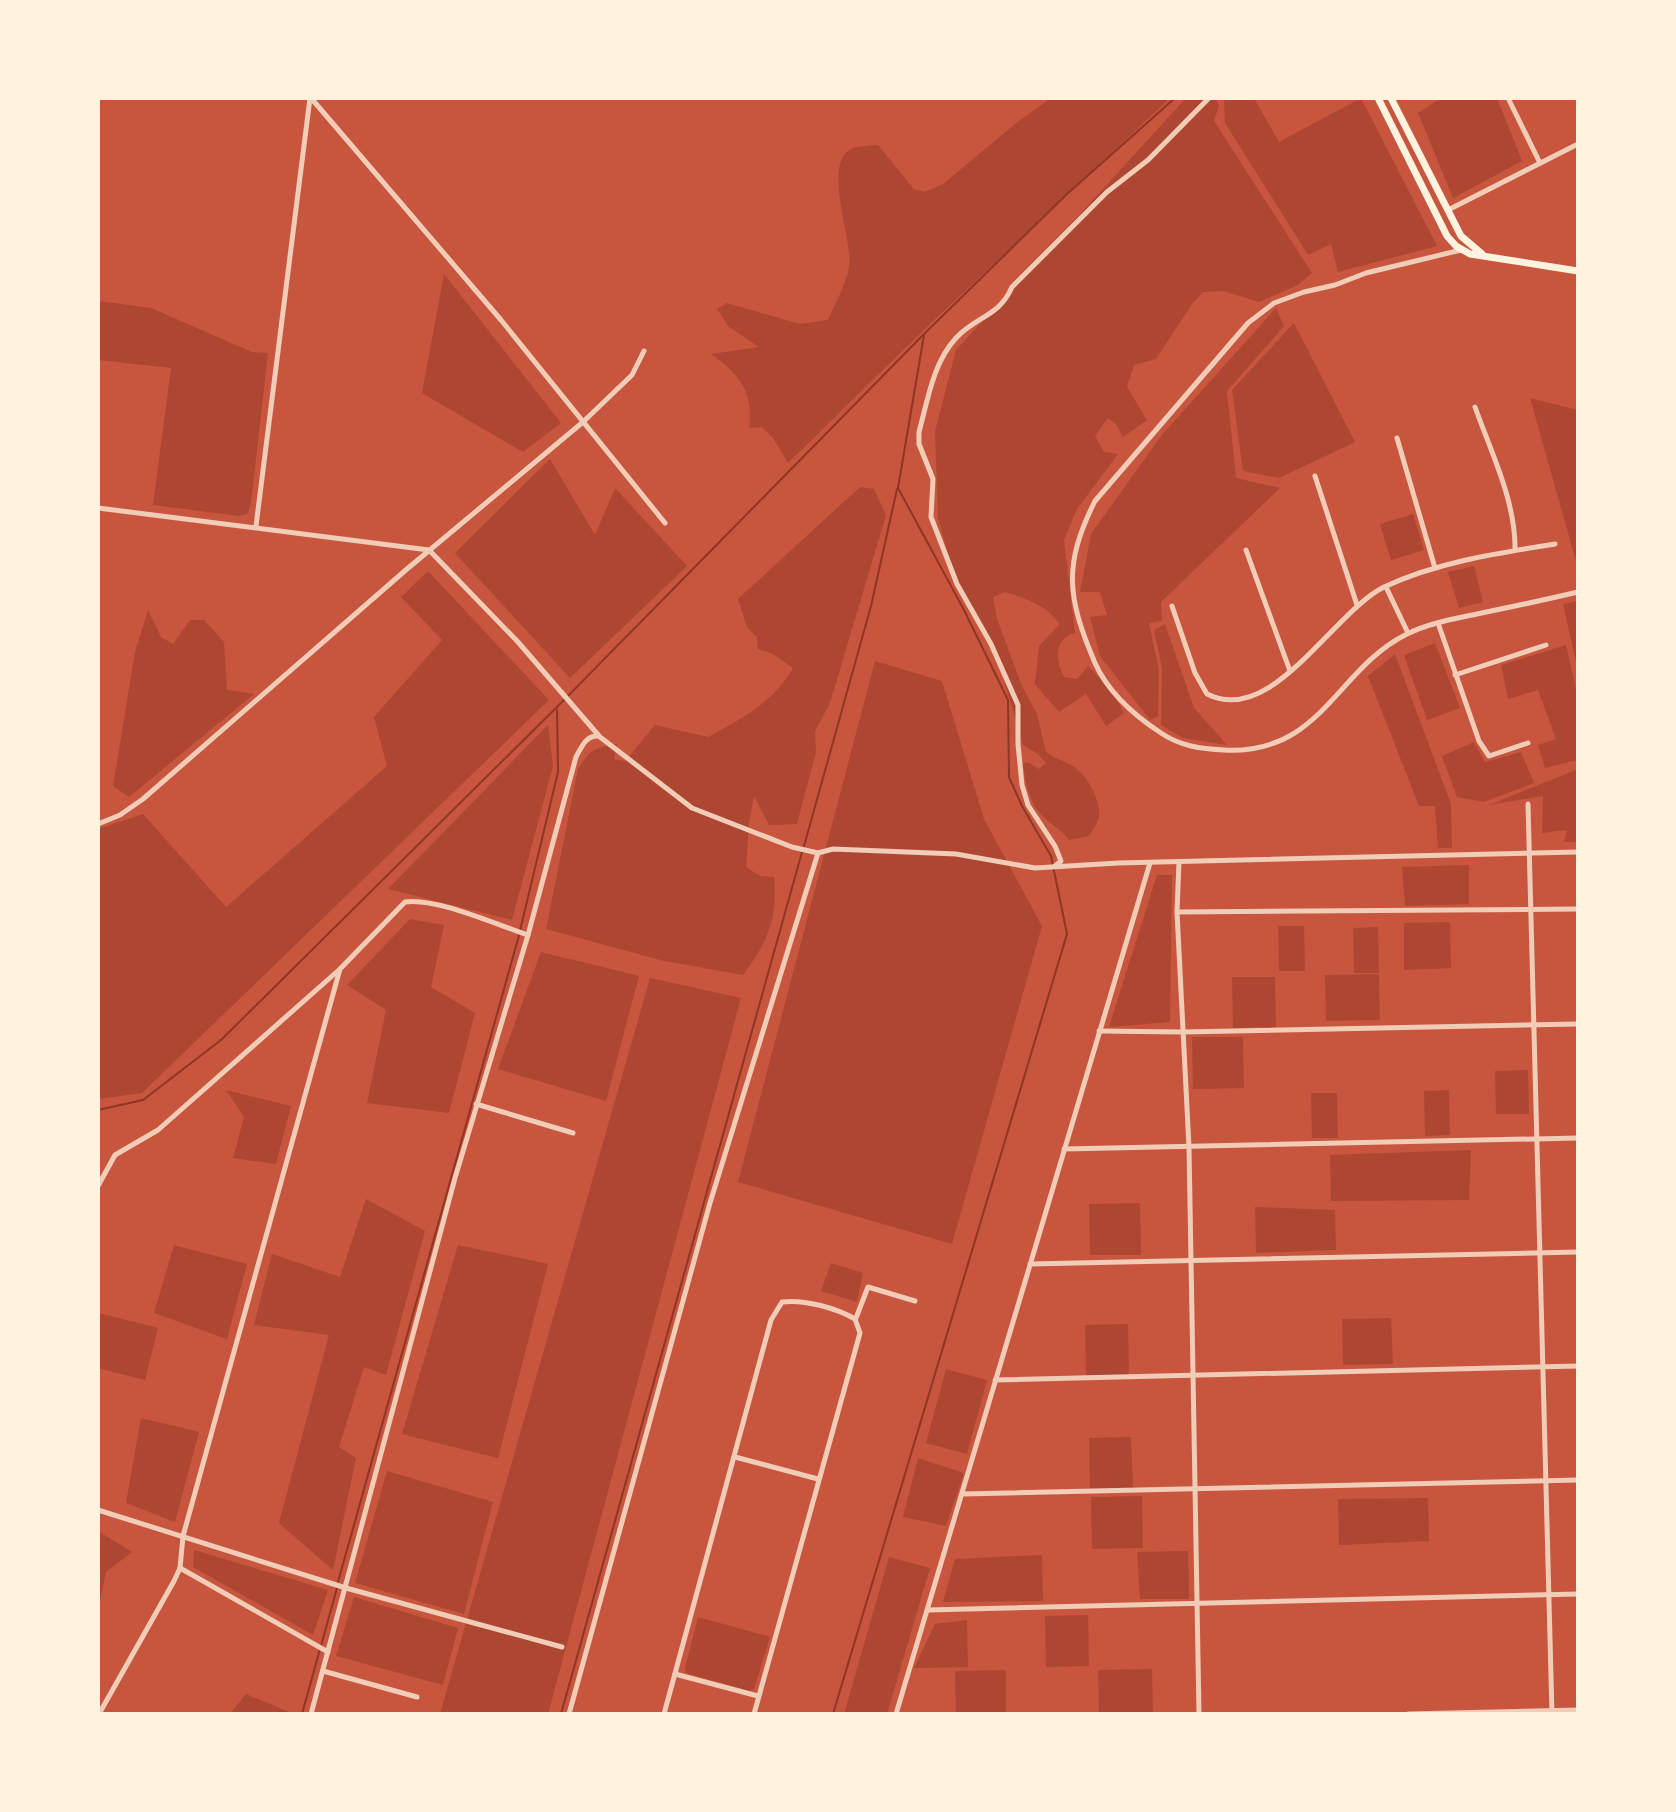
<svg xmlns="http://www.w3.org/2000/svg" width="1676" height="1812" viewBox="0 0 1676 1812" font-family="Helvetica,sans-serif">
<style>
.green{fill:#ae4732}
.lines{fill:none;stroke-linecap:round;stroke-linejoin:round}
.stream{stroke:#8f3625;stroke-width:2}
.minor{stroke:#f1ccb7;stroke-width:5}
.primary{stroke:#fff3e0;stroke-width:7}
</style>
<rect width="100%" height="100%" fill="#c8553d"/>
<g class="green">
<path d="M1051,98H1170L931,323L788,463L773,438L762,427L749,428C754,393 740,374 711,354L759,347L729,327L717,309L727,303L800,324L828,320C835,304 846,284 849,267C854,241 820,161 853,148C860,146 871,146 878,145L914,189L925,192L943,184L1015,124Z"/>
<path d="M1186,98H1216L1219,106L1214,121L1312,273L1298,285L1259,302L1223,291L1203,292L1192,304L1156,359L1134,365L1127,387L1147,420L1123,437L1116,424L1108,418L1095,436L1104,452L1118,454L1077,509L1064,540L1075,633C1054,638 1055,660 1064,677L1077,679L1088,666L1113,693L1124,713L1106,726L1086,694L1059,712L1035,684L1039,646L1060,624C1046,605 1027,599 1005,592L993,597L997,619L1022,686L1037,714L1046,752C1054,758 1061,760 1069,764C1085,771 1099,796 1099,813C1100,821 1093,829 1089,836L1069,840C1060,828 1049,824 1040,813C1029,802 1025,779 1023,764L1027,762L1039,769L1046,763L1038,754L1023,745L996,653L957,584L938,519L935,431L956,350Z"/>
<path d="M1224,98H1254L1279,142L1361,98L1437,246L1338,272L1331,244L1308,255L1225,123Z"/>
<path d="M1441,98H1497L1522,161L1453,198L1418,113Z"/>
<path d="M444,274L561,423L523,452L422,393Z"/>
<path d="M98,301L151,308L252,352L268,353L251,503L247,514L239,516L153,505L171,368L98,360Z"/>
<path d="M1276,308L1284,326L1227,391L1236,478L1280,488L1161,602L1162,621L1149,623L1159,671L1158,716L1150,720L1100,656L1090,617L1107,615L1100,592H1080L1091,534L1161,436Z"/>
<path d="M1294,323L1355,442L1279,478L1243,471L1232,390Z"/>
<path d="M1530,398L1578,410V568Z"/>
<path d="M550,459L595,535L615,488L687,566L570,678L455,553Z"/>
<path d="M860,487L874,489L886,515L830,703L815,731L816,752L797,824L769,825L754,796L749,823L746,867L760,876L774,877C778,918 767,943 743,975L664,961L546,929L578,769C591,749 593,748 617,744L614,759L625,761L655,725L708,737C742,718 773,703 793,668L773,654L758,649L757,637L747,627L738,599Z"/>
<path d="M1413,514L1424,550L1391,560L1380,524Z"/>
<path d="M1474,566L1483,602L1459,608L1448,572Z"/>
<path d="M428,571L549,700L142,1093L98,1099V829L143,814L226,907L387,766L374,717L442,640L401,597Z"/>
<path d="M1578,601V671L1563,604Z"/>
<path d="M148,610L161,637L173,644L190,620H204L224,642L227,690L254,694L129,797L113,786L135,652Z"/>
<path d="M1165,624L1194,708L1227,745L1183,738L1161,725L1162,668L1154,630Z"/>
<path d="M1435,643L1460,708L1427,720L1404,655Z"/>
<path d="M1566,645L1578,698V760L1545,768L1538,745L1556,739L1538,690L1508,699L1501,665Z"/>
<path d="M1395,654L1451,804L1452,848H1438L1435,806H1419L1368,676Z"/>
<path d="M875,661L942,681L984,819L1042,926L952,1244L738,1182Z"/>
<path d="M548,725L553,766L512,920L388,889Z"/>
<path d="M1474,742L1485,762L1521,752L1534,783L1484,802L1457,797L1442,756Z"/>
<path d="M1578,769V842H1564L1567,830L1542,833L1543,796L1489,805Z"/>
<path d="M1469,865V904L1405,906L1402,867Z"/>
<path d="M1157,875H1172L1170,1022L1109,1027Z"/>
<path d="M410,919L444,925L431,987L475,1013L449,1113L367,1103L386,1010L347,985Z"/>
<path d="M1450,922L1451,968L1404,970V923Z"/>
<path d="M1278,926H1304L1305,971H1279Z"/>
<path d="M1378,927L1379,973H1354L1353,928Z"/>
<path d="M541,952L639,976L606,1101L498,1069Z"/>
<path d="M1379,974L1380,1020L1326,1021L1325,975Z"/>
<path d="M1232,977H1275L1276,1027L1233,1028Z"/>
<path d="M650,978L741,998L548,1714H440Z"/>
<path d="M1192,1037H1243L1244,1088L1193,1089Z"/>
<path d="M1528,1070L1529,1114H1496L1495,1071Z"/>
<path d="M226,1090L291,1106L276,1164L233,1158L244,1117Z"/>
<path d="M1449,1090L1450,1135L1425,1136L1424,1091Z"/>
<path d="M1311,1093H1337L1338,1138H1312Z"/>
<path d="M1471,1150L1469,1200L1331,1201L1330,1155Z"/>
<path d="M366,1199L425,1231L386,1375L364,1367L339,1447L356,1458L333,1570L279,1523L329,1335L254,1325L272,1254L340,1277Z"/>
<path d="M1140,1203L1141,1255H1090L1089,1204Z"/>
<path d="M1255,1207L1335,1210L1336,1250L1256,1253Z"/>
<path d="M174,1245L247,1264L227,1339L154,1313Z"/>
<path d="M458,1245L548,1264L498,1458L402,1434Z"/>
<path d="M831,1263L863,1273L857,1302L821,1291Z"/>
<path d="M98,1313L158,1328L145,1380L98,1368Z"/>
<path d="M1391,1318L1393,1364L1343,1365L1342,1319Z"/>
<path d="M1128,1324L1129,1375L1086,1376L1085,1325Z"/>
<path d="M946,1369L987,1380L967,1454L926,1443Z"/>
<path d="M141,1418L199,1432L175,1522L126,1503Z"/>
<path d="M1131,1437L1133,1488L1090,1489L1089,1438Z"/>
<path d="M918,1458L964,1473L946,1526L903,1517Z"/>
<path d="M387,1471L493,1502L464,1614L355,1583Z"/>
<path d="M1142,1496L1143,1548L1092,1549L1091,1497Z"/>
<path d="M1428,1498L1429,1541L1339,1545L1338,1499Z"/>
<path d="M98,1531L132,1552L106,1572L98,1611Z"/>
<path d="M194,1550L328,1590L313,1635L193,1567Z"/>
<path d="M1188,1551L1189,1599H1140L1137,1552Z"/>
<path d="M1042,1555L1043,1601L943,1602L955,1559Z"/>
<path d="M889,1557L930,1568L887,1714H844Z"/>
<path d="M354,1597L458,1628L443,1685L336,1656Z"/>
<path d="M1088,1615L1089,1666L1046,1667L1045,1616Z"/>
<path d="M698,1617L770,1637L754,1689L749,1691L686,1673L685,1668Z"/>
<path d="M967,1620L968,1667L914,1668L935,1624Z"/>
<path d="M1152,1669L1153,1714H1099L1098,1670Z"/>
<path d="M1006,1670V1714H956L955,1671Z"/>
<path d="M246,1694L294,1714H230Z"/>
</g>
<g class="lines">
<g class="stream">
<path d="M804,846L871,606L897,489"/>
<path d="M98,1110L143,1100L221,1040L564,700L924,334L1067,194L1175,98"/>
<path d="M338,1582L518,939L558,772L557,710"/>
<path d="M302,1714L337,1588"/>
<path d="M561,1714L802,852"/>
<path d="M833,1714L1067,934L1051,856L1022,806L1009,777L1008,700L964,610L898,488L924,335"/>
</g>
<g class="minor">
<path d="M311,98L501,320L665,523"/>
<path d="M1508,98L1540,163"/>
<path d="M1448,210L1578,144"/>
<path d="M1461,250L1366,273L1335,285L1304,292L1274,303L1248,323L1095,501C1063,565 1067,597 1095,663C1108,692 1135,716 1161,733C1180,746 1201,749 1224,750C1322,755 1336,669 1407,634C1429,623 1454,619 1477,614C1511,607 1544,600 1578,592"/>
<path d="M1475,407C1491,452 1516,502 1515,550"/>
<path d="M1397,438L1435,568"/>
<path d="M1315,476L1357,605"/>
<path d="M98,508L429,550L518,642L600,737L692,808L792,847L818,853L833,849L956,854L1035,868L1118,863L1578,852"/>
<path d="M256,526L310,98"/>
<path d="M1246,550L1290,671"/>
<path d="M1386,587L1408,633"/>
<path d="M1172,606L1195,673L1207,694C1272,727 1332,613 1384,587C1437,562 1498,553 1555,544"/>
<path d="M1438,623L1479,741L1489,756L1528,743"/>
<path d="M1455,675L1546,645"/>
<path d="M1528,804L1552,1714"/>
<path d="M98,824L120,815L143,799L407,569L583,422L632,375L644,351"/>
<path d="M1179,862L1177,912L1189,1147L1199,1714"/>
<path d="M1055,866L1061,861L1055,846L1028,805L1022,785L1018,744V705L991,644L957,584L931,517L933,479L919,444V432C928,399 933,363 956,338C976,316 999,317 1012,287L1107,192L1148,160L1209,98"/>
<path d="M1177,912L1578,909"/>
<path d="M1099,1031L1182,1032L1578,1024"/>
<path d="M476,1104L573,1133"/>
<path d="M1064,1149L1578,1138"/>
<path d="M98,1186L115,1155L158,1130L340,969L405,902C435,897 497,925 528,935"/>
<path d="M1030,1264L1578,1252"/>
<path d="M856,1318L868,1287L915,1301"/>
<path d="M995,1380L1578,1366"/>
<path d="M735,1457L818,1479"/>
<path d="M963,1494L1578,1480"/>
<path d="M98,1510L346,1588L562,1647"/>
<path d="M180,1568L328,1652"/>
<path d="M928,1610L1578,1594"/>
<path d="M323,1671L417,1697"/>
<path d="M675,1674L758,1696"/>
<path d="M99,1714L174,1581L180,1568L183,1536L340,969"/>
<path d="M311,1714L455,1178L528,935L576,757C582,746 586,735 599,736"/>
<path d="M569,1714L710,1203L818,853"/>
<path d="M664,1714L771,1320L782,1302C804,1299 836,1308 855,1319L860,1333L754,1714"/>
<path d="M896,1714L1150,863"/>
<path d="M1408,1714L1578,1710"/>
</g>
<g class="primary">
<path d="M1378,98L1447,236L1456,246L1470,254L1578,271"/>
<path d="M1391,98L1461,236L1482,254"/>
</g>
</g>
<rect width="1676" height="1812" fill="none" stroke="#fff3e0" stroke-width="200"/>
</svg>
